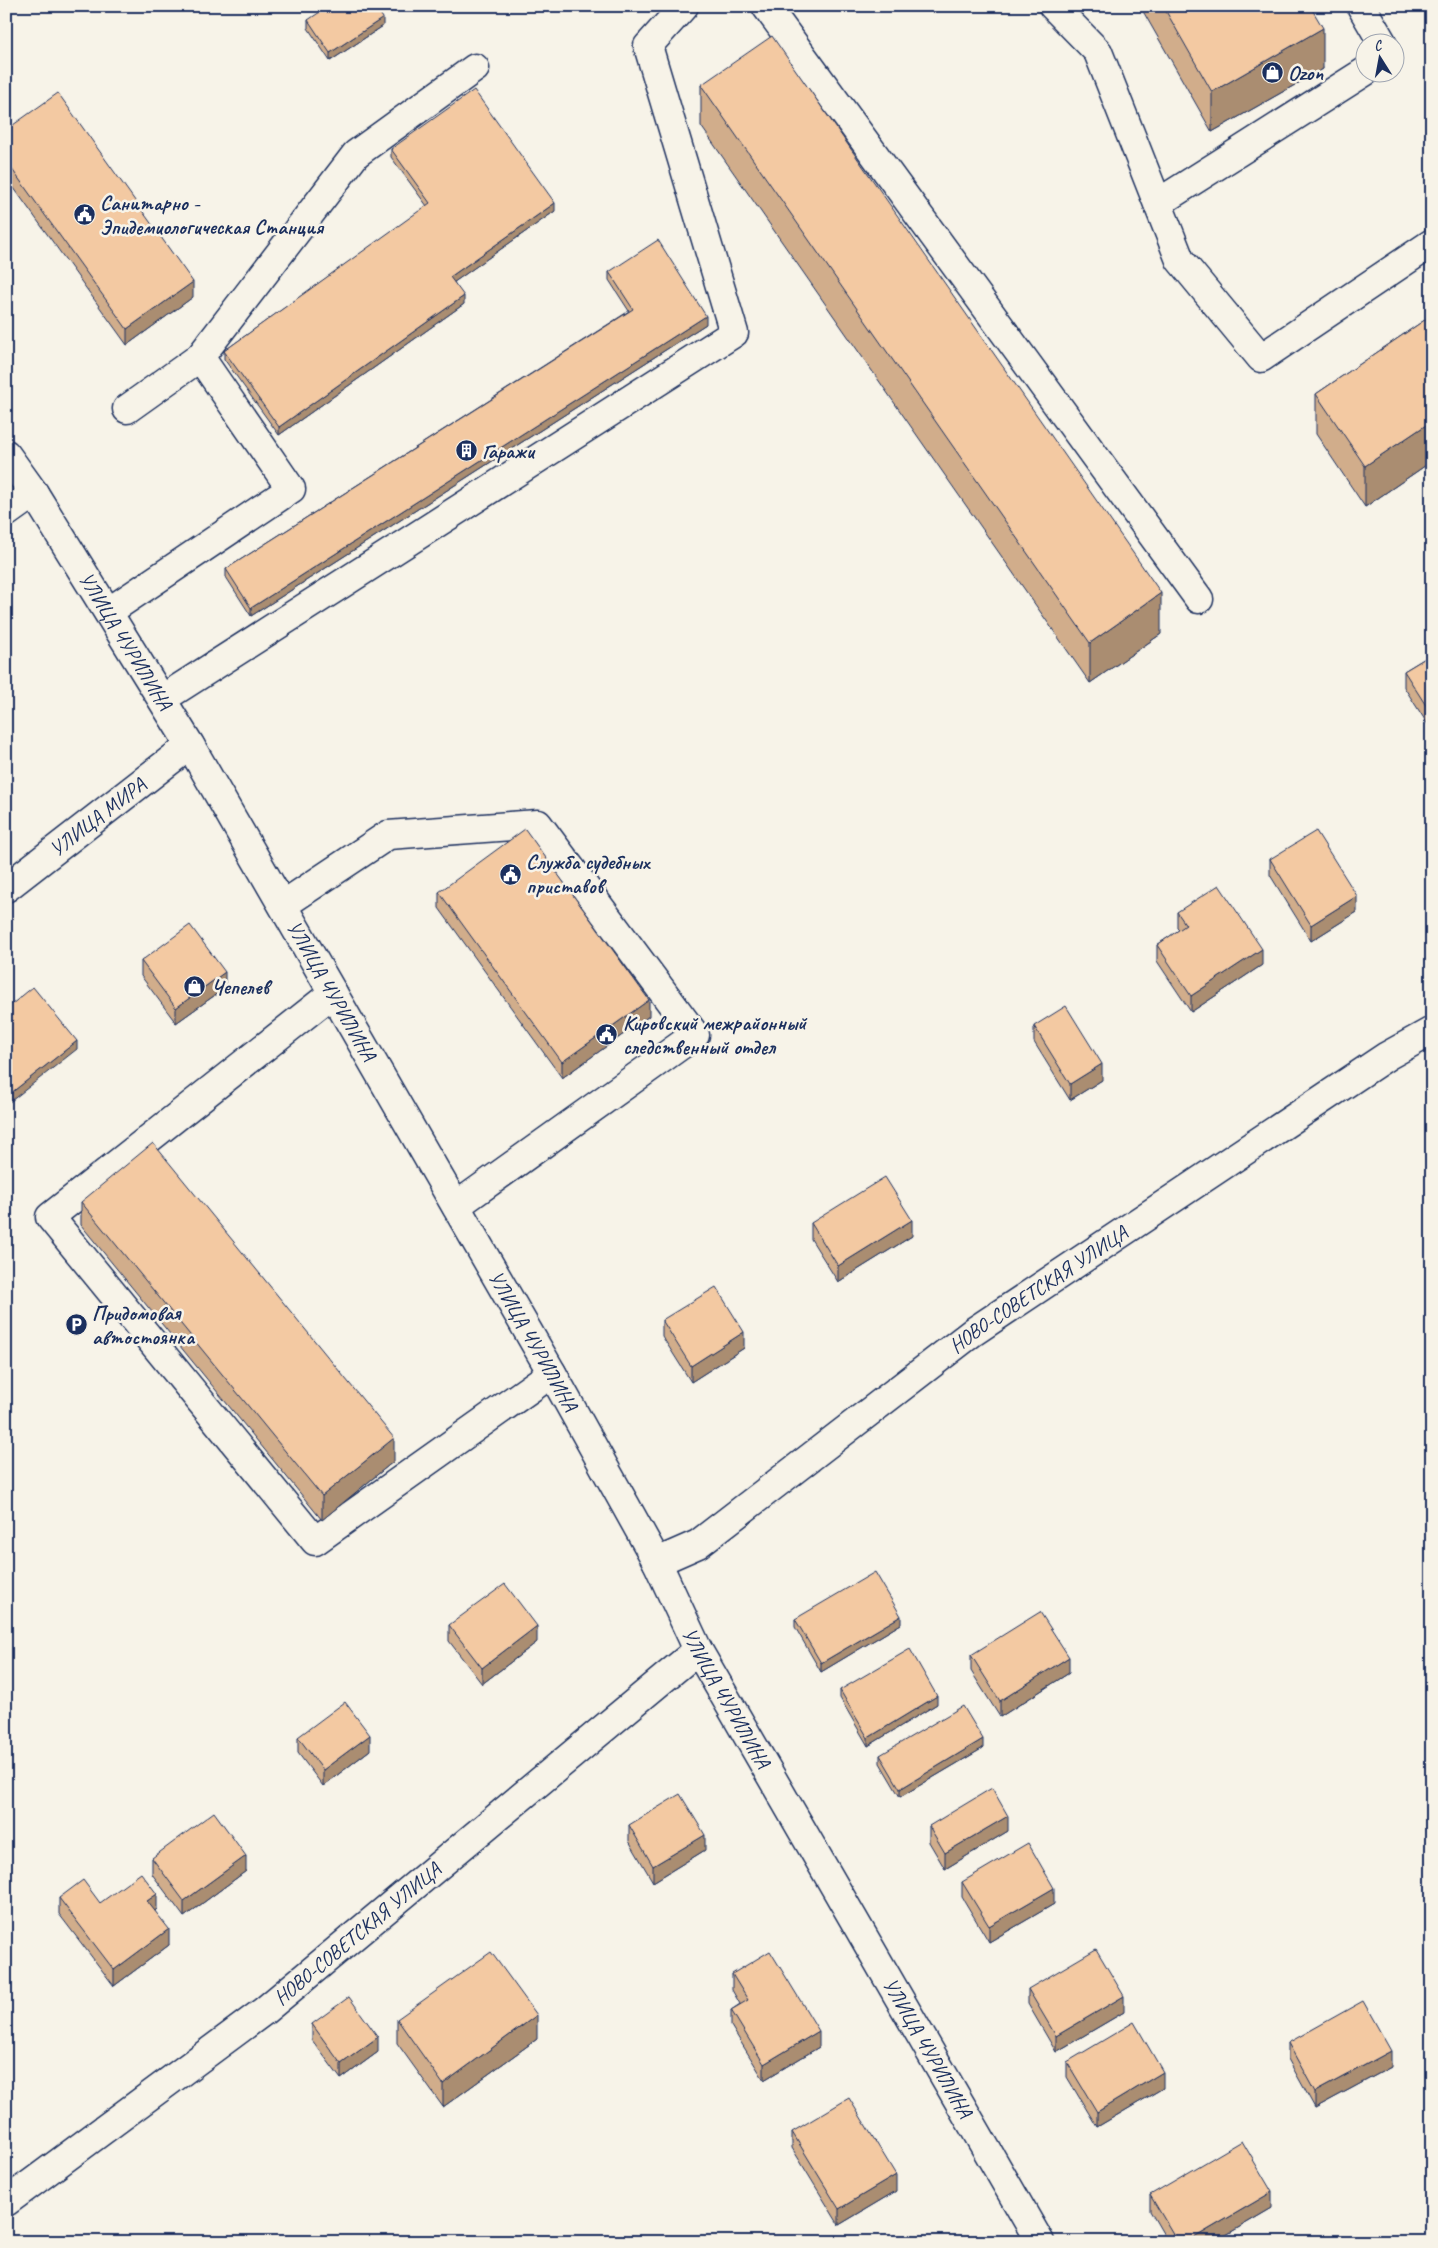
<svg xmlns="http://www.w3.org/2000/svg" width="1438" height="2248" viewBox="0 0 1438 2248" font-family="Caveat,sans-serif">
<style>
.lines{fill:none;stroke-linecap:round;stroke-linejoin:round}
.minor-casing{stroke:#1b2f5e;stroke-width:31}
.minor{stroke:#f7f3e8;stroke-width:28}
.wall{fill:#d1ad8b;stroke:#1b2f5e}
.shaded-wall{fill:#aa8d71;stroke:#1b2f5e}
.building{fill:#f3c9a2;stroke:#1b2f5e}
.labels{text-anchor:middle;stroke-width:5;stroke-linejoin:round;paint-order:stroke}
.poi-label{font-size:21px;font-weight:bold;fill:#1b2f5e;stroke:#f7f3e8;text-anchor:start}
.street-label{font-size:21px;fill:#1b2f5e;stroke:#f7f3e8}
</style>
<rect width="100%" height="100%" fill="#f7f3e8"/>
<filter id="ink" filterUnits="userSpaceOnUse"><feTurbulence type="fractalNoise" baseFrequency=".02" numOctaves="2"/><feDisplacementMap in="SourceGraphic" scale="10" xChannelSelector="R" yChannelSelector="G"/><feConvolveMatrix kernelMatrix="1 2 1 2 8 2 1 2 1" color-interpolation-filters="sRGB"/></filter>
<g filter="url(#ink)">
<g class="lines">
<defs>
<g id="minor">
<path d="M766,6L1199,599"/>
<path d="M1053,6L1098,52L1180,260L1261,358L1432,243"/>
<path d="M1361,6L1382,42"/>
<path d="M1158,203L1366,71"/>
<path d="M200,357L356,154L475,68"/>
<path id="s1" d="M6,454L34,493L190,745L552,1373L657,1562L698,1650L1040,2242"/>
<path d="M6,513L34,493"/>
<path d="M108,612L291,489L200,357L127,409"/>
<path d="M162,699L734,333L648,46L684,6"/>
<path id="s2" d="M6,888L190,745"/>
<path d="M283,905L388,835L538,824L695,1035L456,1206"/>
<path d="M333,993L50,1217L315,1541L552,1373"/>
<path id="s3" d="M657,1562L698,1544L973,1332L1387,1056L1432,1031"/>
<path id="s4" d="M6,2202L264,2011L698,1650"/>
</g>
</defs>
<use href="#minor" class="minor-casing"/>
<use href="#minor" class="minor"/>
</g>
<g class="wall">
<path d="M1140,6H1310L1323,69L1212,132Z"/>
<path d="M308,20L383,26L330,61L308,28Z"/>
<path d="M701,85L1161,634L1090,683L701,126Z"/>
<path d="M6,130L193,297L127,345L6,177Z"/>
<path d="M391,149L555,211L454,282L464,304L279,435L224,359V351L427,206L391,157Z"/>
<path d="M609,272L706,324L251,616L226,577V569L629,311L609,280Z"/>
<path d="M1432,315V461L1365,507L1316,434V394Z"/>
<path d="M1432,654V731L1404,687V671Z"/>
<path d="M1270,859L1357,912L1311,941L1270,875Z"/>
<path d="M439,892L649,1016L562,1078L439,908Z"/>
<path d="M1177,912L1262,965L1191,1012L1157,961V945L1179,930L1177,928Z"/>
<path d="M141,961L225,988L176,1023L141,976Z"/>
<path d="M1034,1026L1102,1080L1070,1100L1034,1042Z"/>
<path d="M81,1202L394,1461L322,1520L81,1225Z"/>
<path d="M811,1223L912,1236L838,1282L811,1239Z"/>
<path d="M662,1320L744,1348L691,1382L662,1336Z"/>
<path d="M795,1619L901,1624L821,1672L795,1627Z"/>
<path d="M449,1625L537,1642L482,1684L449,1641Z"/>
<path d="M971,1655L1069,1673L1000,1717L971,1671Z"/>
<path d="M840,1690L937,1704L868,1746L840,1698Z"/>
<path d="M298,1737L370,1750L323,1786L298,1753Z"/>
<path d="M983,1748L900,1797L880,1763V1755Z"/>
<path d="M629,1825L705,1850L653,1882L629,1841Z"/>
<path d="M929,1826L1008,1831L945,1869L929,1842Z"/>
<path d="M152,1858L246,1871L184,1917L152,1874Z"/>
<path d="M962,1882L1054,1904L989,1942L962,1897Z"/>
<path d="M59,1898L157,1909L155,1911L169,1945L114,1986L59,1914Z"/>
<path d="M732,1974L819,2047L764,2080L731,2026V2010L740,2004L732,1990Z"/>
<path d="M1028,1989L1124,2012L1056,2052L1028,2004Z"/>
<path d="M397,2019L537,2039L443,2107L397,2043Z"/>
<path d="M312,2024L378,2052L341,2079L312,2040Z"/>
<path d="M1288,2043L1391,2067L1315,2108L1288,2059Z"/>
<path d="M1067,2062L1163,2088L1097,2127L1067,2077Z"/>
<path d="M792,2132L896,2191L839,2225L792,2148Z"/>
<path d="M1150,2195L1272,2208L1214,2242H1168L1150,2211Z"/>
</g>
<g class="shaded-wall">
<path d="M383,18V26L330,61V53Z"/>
<path d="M1323,28V69L1212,132V92Z"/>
<path d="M555,203V211L450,285V277Z"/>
<path d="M193,282V297L127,345V329Z"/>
<path d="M464,296V304L279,435V427Z"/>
<path d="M706,316V324L251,616V608Z"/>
<path d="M1432,421V461L1365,507V466Z"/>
<path d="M1161,593V634L1090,683V643Z"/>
<path d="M1357,896V912L1311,941V925Z"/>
<path d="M1262,949V965L1191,1012V996Z"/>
<path d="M225,972V988L176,1023V1008Z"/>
<path d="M649,1000V1016L562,1078V1062Z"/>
<path d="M77,1041V1049L6,1105V1097Z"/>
<path d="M1102,1064V1080L1070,1100V1084Z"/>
<path d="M912,1220V1236L838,1282V1266Z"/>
<path d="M744,1332V1348L691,1382V1366Z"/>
<path d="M394,1438V1461L322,1520V1496Z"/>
<path d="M901,1616V1624L821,1672V1663Z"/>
<path d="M537,1626V1642L482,1684V1668Z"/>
<path d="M1069,1657V1673L1000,1717V1701Z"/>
<path d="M937,1696V1704L868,1746V1738Z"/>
<path d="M370,1735V1750L323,1786V1770Z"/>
<path d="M983,1739V1748L900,1797V1789Z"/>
<path d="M1008,1816V1831L945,1869V1853Z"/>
<path d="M705,1835V1850L653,1882V1866Z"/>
<path d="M246,1856V1871L184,1917V1901Z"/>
<path d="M1054,1888V1904L989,1942V1926Z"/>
<path d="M157,1894V1909L147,1917V1901Z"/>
<path d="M169,1929V1945L114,1986V1970Z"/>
<path d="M1124,1996V2012L1056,2052V2036Z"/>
<path d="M537,2015V2039L443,2107V2084Z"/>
<path d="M819,2031V2047L764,2080V2064Z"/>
<path d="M378,2037V2052L341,2079V2064Z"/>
<path d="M1391,2051V2067L1315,2108V2092Z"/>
<path d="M1163,2072V2088L1097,2127V2112Z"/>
<path d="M896,2175V2191L839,2225V2209Z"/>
<path d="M1272,2192V2208L1214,2242H1187Z"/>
</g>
<g class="building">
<path d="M329,6H375L383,18L330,53L308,20Z"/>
<path d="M1163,6H1310L1323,28L1212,92Z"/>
<path d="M772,36L1161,593L1090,643L701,85Z"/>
<path d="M474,90L555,203L450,277L464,296L279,427L224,351L430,203L391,149Z"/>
<path d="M58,93L193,282L127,329L6,161V130Z"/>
<path d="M658,240L706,316L251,608L226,569L633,309L609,272Z"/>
<path d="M1432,315V421L1365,466L1316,394Z"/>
<path d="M1432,654V715L1404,671Z"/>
<path d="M525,829L649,1000L562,1062L439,892Z"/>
<path d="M1316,831L1357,896L1311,925L1270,859Z"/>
<path d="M1219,885L1262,949L1191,996L1157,945L1186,925L1177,912Z"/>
<path d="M190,925L225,972L176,1008L141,961Z"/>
<path d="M33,987L77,1041L6,1097V1009Z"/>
<path d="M1066,1006L1102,1064L1070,1084L1034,1026Z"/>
<path d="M153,1143L394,1438L322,1496L81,1202Z"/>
<path d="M885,1177L912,1220L838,1266L811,1223Z"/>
<path d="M716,1287L744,1332L691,1366L662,1320Z"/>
<path d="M875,1572L901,1616L821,1663L795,1619Z"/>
<path d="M505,1584L537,1626L482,1668L449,1625Z"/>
<path d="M1040,1612L1069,1657L1000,1701L971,1655Z"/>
<path d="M910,1649L937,1696L868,1738L840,1690Z"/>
<path d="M345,1702L370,1735L323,1770L298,1737Z"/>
<path d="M963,1706L983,1739L900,1789L880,1755Z"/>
<path d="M992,1788L1008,1816L945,1853L929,1826Z"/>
<path d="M680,1794L705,1835L653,1866L629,1825Z"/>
<path d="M214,1812L246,1856L184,1901L152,1858Z"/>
<path d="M1028,1843L1054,1888L989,1926L962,1882Z"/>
<path d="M141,1873L157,1894L147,1901L169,1929L114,1970L59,1898L83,1880L100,1903Z"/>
<path d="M1096,1949L1124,1996L1056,2036L1028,1989Z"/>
<path d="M770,1951L819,2031L764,2064L731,2010L748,2000L732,1974Z"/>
<path d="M491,1952L537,2015L443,2084L397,2019Z"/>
<path d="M349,1997L378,2037L341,2064L312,2024Z"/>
<path d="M1363,2001L1391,2051L1315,2092L1288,2043Z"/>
<path d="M1134,2022L1163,2072L1097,2112L1067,2062Z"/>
<path d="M849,2098L896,2175L839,2209L792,2132Z"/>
<path d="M1242,2141L1272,2192L1187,2242H1178L1150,2195Z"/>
</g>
</g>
<defs>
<symbol id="shop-disc" viewBox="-11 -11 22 22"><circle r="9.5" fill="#1b2f5e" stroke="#f7f3e8"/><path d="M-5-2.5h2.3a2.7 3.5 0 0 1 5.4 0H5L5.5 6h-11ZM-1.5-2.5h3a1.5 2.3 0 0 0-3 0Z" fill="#fff"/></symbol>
<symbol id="civic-disc" viewBox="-11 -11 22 22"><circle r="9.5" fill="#1b2f5e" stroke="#f7f3e8"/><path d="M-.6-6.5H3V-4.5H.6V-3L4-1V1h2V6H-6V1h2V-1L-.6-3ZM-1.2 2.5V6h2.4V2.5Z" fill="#fff"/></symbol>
<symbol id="building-disc" viewBox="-11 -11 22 22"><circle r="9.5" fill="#1b2f5e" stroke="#f7f3e8"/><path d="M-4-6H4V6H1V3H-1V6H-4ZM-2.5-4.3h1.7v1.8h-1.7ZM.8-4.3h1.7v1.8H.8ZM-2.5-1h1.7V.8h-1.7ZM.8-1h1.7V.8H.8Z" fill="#fff"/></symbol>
<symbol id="parking-disc" viewBox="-11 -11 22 22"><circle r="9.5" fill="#1b2f5e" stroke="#f7f3e8"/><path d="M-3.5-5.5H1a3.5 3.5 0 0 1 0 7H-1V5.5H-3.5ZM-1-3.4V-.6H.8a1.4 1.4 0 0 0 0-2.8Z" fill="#fff"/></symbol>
</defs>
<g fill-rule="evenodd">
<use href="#shop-disc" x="1260" y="60" width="25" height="25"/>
<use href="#civic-disc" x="72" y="202" width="25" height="25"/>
<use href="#building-disc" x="454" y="438" width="25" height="25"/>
<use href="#civic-disc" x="498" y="862" width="25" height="25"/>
<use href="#shop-disc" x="182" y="974" width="25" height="25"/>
<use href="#civic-disc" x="594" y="1022" width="25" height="25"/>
<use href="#parking-disc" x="64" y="1312" width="25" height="25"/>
</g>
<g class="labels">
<g class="poi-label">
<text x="1288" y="80">Ozon</text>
<text x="100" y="210">Санитарно -<tspan x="100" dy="24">Эпидемиологическая Станция</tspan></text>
<text x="482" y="458">Гаражи</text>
<text x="526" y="869">Служба судебных<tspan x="526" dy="24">приставов</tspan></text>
<text x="211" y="994">Чепелев</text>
<text x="623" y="1030">Кировский межрайонный<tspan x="623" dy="24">следственный отдел</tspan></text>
<text x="92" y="1320">Придомовая<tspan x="92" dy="24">автостоянка</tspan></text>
</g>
<g class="street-label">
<text dy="7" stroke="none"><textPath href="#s1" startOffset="222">УЛИЦА ЧУРИЛИНА</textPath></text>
<text dy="7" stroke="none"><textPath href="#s2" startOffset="116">УЛИЦА МИРА</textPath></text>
<text dy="7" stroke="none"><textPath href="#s1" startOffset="628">УЛИЦА ЧУРИЛИНА</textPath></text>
<text dy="7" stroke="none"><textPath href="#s3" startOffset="470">НОВО-СОВЕТСКАЯ УЛИЦА</textPath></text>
<text dy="7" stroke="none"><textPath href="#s1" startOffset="1032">УЛИЦА ЧУРИЛИНА</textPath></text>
<text dy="7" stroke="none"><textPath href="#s1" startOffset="1438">УЛИЦА ЧУРИЛИНА</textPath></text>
<text dy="7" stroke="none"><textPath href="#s4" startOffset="442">НОВО-СОВЕТСКАЯ УЛИЦА</textPath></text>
<text dy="7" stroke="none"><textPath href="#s1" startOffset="1842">УЛИЦА ЧУРИЛИНА</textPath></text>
</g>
</g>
<rect width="1438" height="2248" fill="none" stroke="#f7f3e8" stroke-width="25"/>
<rect x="12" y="12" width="1413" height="2223" fill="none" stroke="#1b2f5e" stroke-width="2" filter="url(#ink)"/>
<g transform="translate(1380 58) rotate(349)"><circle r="24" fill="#f7f3e8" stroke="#9fa5b1"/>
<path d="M0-4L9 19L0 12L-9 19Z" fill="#1b2f5e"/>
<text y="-8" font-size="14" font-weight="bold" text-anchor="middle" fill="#1b2f5e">С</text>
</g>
</svg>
